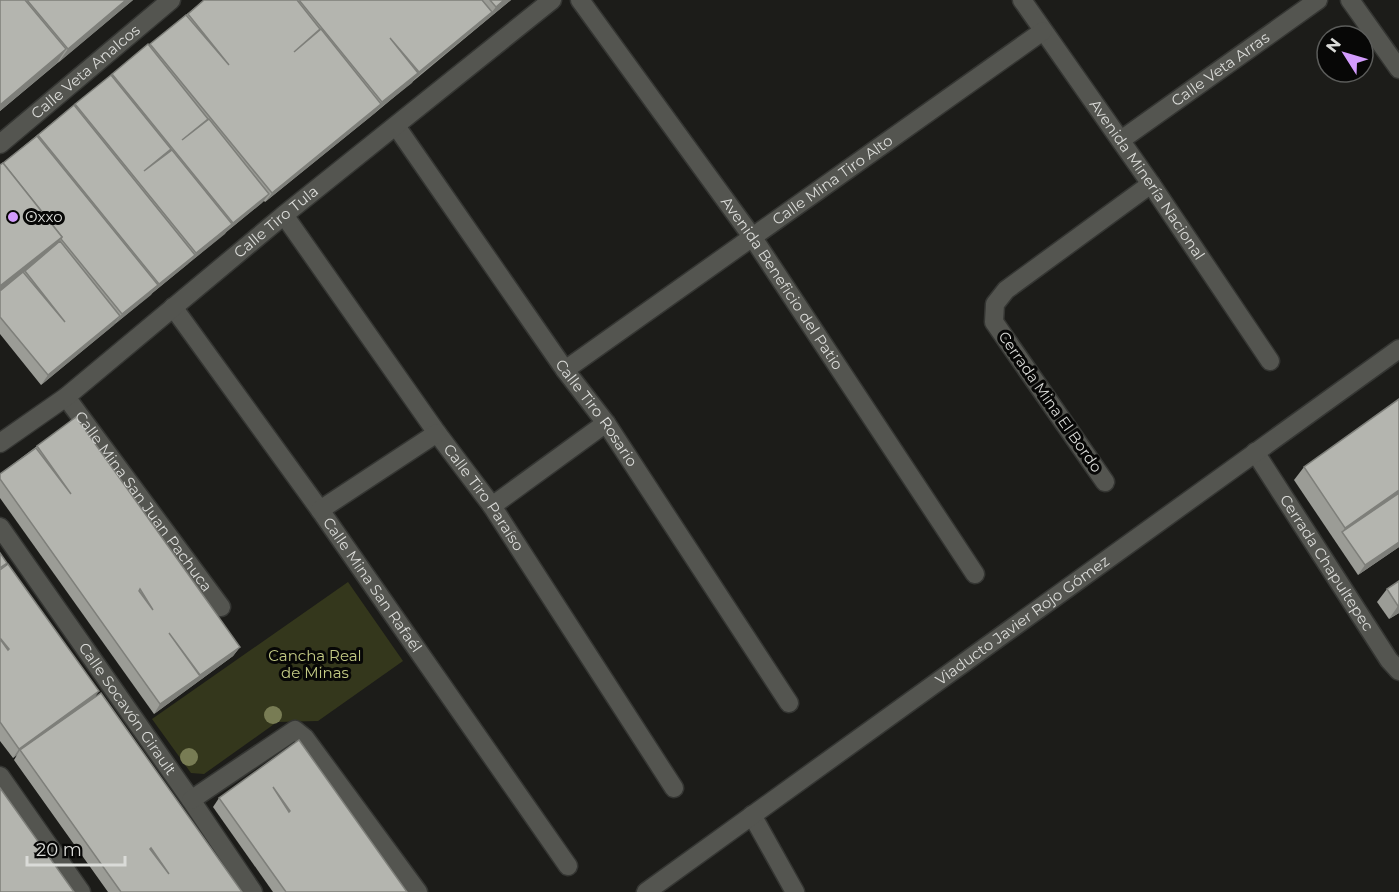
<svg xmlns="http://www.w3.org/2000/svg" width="1399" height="892" viewBox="0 0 1399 892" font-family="Montserrat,sans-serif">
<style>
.green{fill:#34371c}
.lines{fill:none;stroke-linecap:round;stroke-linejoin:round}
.minor-casing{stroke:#353633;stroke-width:21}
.secondary-casing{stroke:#353633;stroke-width:21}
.minor{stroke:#545550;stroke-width:18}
.secondary{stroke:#545550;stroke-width:18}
.tree{fill:#787c54}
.wall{fill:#9b9c96}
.shaded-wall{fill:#7e7f7a}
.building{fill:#b4b5af;stroke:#7e7f7a;stroke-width:1.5;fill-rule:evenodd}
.poi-dot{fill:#d39cfd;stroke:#070706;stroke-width:2}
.labels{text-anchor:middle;stroke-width:6;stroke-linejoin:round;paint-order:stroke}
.street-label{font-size:15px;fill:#dadbd8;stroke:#070706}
.poi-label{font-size:15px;fill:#dadbd8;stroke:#070706;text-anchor:start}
.park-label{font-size:15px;fill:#c4cb85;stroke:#070706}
</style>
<rect width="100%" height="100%" fill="#1c1c19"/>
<path class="green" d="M348,582L403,661L318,721L277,722L204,774L191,773L152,719Z"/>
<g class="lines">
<defs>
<g id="minor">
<path id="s1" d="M580,0L753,238L975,574"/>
<path id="s2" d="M1022,0L1151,184L1270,361"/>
<path d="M1350,0L1399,69"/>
<path id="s3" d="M396,126L565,370L606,423L789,703"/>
<path id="s4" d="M1121,140L1318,0"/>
<path id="s5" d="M0,144L171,0"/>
<path id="s6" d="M284,215L437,433L492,506L674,788"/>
<path id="s7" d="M173,307L320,510L568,866"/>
<path id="s8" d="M565,370L1043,31"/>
<path id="s9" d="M66,397L221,607"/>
<path id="s10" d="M0,443L66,397L284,215L552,0"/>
<path id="s11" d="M1255,452L1389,660L1399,671"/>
<path d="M1105,482L994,322L995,304L1006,290L1151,184"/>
<path d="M492,506L606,423"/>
<path d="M320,510L437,433"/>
<path id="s12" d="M0,527L191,800L253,892"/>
<path d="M0,776L81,892"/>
<path d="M191,800L295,730L305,738L418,892"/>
<path d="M752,815L795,892"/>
</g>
<g id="secondary">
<path id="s13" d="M646,892L1399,349"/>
</g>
</defs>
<use href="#minor" class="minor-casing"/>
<use href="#secondary" class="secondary-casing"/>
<use href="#minor" class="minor"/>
<use href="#secondary" class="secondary"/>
</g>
<g class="tree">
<circle cx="273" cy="715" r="9"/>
<circle cx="189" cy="757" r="9"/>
</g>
<g class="wall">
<path d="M0,0H133L0,111Z"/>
<path d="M204,0H511L375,113L265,202L264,201L41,385L0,334V165L3,163L112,74L149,45Z"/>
<path d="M1399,399V547L1358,575L1294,480L1304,467Z"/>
<path d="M37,446L240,647L233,656L154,714L0,498V474Z"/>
<path d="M0,553L7,563L4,567L99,691L95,696L242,892H108L14,760L17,755L13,758L0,741Z"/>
<path d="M1399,581V613L1389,619L1377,602L1387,589Z"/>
<path d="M299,740L407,892H273L213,807L219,798Z"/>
</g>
<g class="shaded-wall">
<path d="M126,0H133L58,63L68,49Z"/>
<path d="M504,0H511L412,81L419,72L491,13L496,7Z"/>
<path d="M66,49L57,63L0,111V105Z"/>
<path d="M418,73L412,83L375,112L382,102Z"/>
<path d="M381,104L375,113L265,202L272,193Z"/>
<path d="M269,194L262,203L226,232L233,223Z"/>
<path d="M232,224L225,234L189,263L196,253Z"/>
<path d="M62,237L53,250L25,271L22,274L0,292V286Z"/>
<path d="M195,255L188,264L152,293L159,284Z"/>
<path d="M158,285L151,295L115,324L122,314Z"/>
<path d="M120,316L114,325L41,385L48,375Z"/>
<path d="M1399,490V497L1342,532L1345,528Z"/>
<path d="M1399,542V547L1358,575L1365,565Z"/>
<path d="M1399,605V613L1389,619L1398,606Z"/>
<path d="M240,647L233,656L154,714L160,704Z"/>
<path d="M99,691L93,700L20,750L17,755L13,758L19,749Z"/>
</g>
<g class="building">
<path d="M0,0H25L66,49L0,105Z"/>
<path d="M27,0H126L68,49Z"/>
<path d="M204,0H297L320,29L294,52L321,29L381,104L272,193L150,44L186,15L229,65L188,14Z"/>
<path d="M299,0H482L492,12L419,72L390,38L418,73L382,102Z"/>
<path d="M490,0H504L496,7Z"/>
<path d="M148,44L208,119L182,140L209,119L269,194L233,223L112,74Z"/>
<path d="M111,75L171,149L144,171L172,150L232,224L196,253L75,104Z"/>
<path d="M74,105L195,255L159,284L38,135Z"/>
<path d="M37,136L158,285L122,314L61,239L62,237L3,163Z"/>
<path d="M3,163L62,237L0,286V165Z"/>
<path d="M60,241L120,316L48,375L0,317V291L23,272L65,322L25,271Z"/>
<path d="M1399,399V490L1345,528L1304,467Z"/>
<path d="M76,417L240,647L200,675L169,633L200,676L160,704L0,479V474L36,448L71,494L37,446ZM140,589L153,610L139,591Z"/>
<path d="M1399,493V542L1365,565L1342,532Z"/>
<path d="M0,553L7,563L0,568Z"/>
<path d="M8,564L99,691L19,749L0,722V639L8,650L9,649L0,638V570Z"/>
<path d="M1399,581V605L1398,606L1387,589Z"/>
<path d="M101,693L242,892H121L20,750ZM151,848L169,874L150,849Z"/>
<path d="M299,740L407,892H286L219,798ZM273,787L290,811L289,812Z"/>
<path d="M0,788L74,892H0Z"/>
</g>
<circle class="poi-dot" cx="13" cy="217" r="6"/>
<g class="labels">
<g class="street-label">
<text dy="5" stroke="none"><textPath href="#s4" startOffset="122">Calle Veta Arras</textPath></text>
<text dy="5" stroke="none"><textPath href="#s5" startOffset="112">Calle Veta Analcos</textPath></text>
<text dy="5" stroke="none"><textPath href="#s8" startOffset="328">Calle Mina Tiro Alto</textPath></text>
<text dy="5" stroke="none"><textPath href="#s2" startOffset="219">Avenida Minería Nacional</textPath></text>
<text dy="5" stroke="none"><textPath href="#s10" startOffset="354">Calle Tiro Tula</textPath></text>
<text dy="5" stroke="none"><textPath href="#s1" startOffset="348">Avenida Beneficio del Patio</textPath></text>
<text transform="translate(1050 402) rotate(55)" y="5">Cerrada Mina El Bordo</text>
<text dy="5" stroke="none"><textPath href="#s3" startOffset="350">Calle Tiro Rosario</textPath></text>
<text dy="5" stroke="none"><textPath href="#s6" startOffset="346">Calle Tiro Paraíso</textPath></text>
<text dy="5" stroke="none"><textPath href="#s9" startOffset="130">Calle Mina San Juan Pachuca</textPath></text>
<text dy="5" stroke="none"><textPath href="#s11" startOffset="132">Cerrada Chapultepec</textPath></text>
<text dy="5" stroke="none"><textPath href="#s7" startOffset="342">Calle Mina San Rafaél</textPath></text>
<text dy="5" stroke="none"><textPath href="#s13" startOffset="464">Viaducto Javier Rojo Gómez</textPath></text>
<text dy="5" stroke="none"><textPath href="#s12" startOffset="222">Calle Socavón Girault</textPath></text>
</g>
<g class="poi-label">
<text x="25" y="222">Oxxo</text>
</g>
<g class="park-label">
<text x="315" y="661">Cancha Real<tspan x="315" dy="17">de Minas</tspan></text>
</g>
</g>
<g transform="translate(1345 54) rotate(307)"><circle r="28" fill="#070706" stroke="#5b5c5a" stroke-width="1.5"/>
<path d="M0-4.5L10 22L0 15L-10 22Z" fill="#d39cfd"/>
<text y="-9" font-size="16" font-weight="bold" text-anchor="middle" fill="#dadbd8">N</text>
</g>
<path d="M27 856v9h98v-9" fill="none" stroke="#dadbd8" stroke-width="3"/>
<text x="36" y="856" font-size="18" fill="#dadbd8" stroke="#070706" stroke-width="4.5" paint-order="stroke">20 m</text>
</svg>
